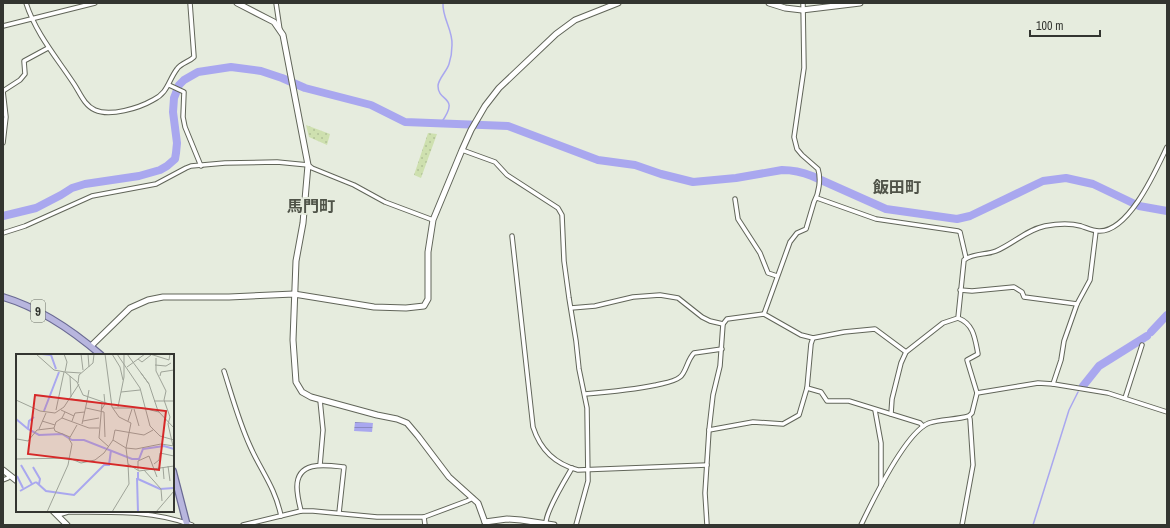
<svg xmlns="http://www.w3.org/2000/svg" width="1170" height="528" viewBox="0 0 1170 528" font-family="'Archivo Narrow','Noto Sans JP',sans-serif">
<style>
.grass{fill:url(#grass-dots)}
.water{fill:url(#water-rules)}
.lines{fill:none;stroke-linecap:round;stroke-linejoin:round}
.stream{stroke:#a9a7ef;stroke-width:1.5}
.river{stroke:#a9a7ef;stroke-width:8}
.street-casing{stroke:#616559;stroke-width:5.5}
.secondary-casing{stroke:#616559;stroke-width:7}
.primary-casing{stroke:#6a6a93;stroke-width:8}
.street{stroke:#fff;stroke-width:3.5}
.secondary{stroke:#fff;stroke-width:5}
.primary{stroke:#b8b6de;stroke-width:5.5}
.labels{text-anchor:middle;stroke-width:4;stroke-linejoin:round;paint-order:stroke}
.shield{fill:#e6ecde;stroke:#696c64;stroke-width:1}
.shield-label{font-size:13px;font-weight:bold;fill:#333530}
.quarter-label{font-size:16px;font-weight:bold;fill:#4f5348;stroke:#e6ecde}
.inset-river{fill:none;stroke:#a9a7ef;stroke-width:2}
.inset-road{fill:none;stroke:#9ea398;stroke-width:1}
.view{fill:#d62828;fill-opacity:0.15;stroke:#d62828;stroke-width:2}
.inset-edge{fill:none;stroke:#333530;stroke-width:2}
</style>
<defs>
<pattern id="grass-dots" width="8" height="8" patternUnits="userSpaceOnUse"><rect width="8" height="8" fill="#cee0af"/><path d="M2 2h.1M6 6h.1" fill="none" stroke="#b1c197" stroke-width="1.8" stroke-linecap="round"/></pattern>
<pattern id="water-rules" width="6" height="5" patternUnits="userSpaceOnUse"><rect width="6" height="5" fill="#a9a7ef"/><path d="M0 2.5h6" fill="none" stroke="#8a89c2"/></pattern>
</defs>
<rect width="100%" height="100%" fill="#e6ecde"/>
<g class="grass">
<path d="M306,125L330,134L327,145L309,137Z"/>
<path d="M428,133L437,134L421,178L414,175Z"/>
</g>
<path class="water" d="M355,422L373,423L372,432L354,431Z"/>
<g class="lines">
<g class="stream">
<path d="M441,123C461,95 438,103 438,86C438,79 447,71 449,64C451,58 452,51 452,45C453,30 442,18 443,3"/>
<path d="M1033,525L1069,410L1078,392"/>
</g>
<g class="river">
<path d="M3,216L36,208L61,195L72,188L85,184L139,176L160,170L167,166L175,159L176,153L177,143L173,112L174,98L179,85L184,80L198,72L231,67L261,71L282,78L305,88L371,105L405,122L508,126L598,160L635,165L661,174L693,182L736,178L782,170C793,170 802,172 812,176L886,209L957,219L970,216L1043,181L1066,178L1093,184L1139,206L1167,211"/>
<path d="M1151,332L1167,315"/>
<path d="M1083,386L1099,366L1147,336"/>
</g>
<defs>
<g id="street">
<path d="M26,3C36,34 57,58 74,84C80,93 84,105 95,110C110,117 139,108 153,100C168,93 168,81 177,69C181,63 189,62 194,57L190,3"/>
<path d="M276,3L280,30"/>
<path d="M3,26L95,3"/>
<path d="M169,85L184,92L183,117L185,127L201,166"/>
<path d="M3,143L6,117L3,91L20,80L25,74L24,61L48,48"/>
<path d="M462,150L495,162L507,175L558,208L562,215L564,261L569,298L576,341L579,369L587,408L588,481L576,525"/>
<path d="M817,198L876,219L958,231L960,232L966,258"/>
<path d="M735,199L738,219L760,253L768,273L777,276"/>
<path d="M3,233L25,226L92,196L156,184L186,168L191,166L225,163L277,162L308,165L312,168L354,185L385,202L433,220"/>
<path d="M512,236L533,427C540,449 555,464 578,470L707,465"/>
<path d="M960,290L972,291L1014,287L1022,292L1024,297L1077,304"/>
<path d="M571,308L595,306L633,297L660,295L678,298L702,317L710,321L723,324"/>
<path d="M764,314L790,242L797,233L806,229L814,202C819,193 821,179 818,169L802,155L797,149L794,137L804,68L803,3"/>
<path d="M958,318C974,324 975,339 978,354L967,360L977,393"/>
<path d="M224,371C232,396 239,422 250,446C261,471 275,487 281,516"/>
<path d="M1053,384L1061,360L1064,341L1077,304L1090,280L1096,231"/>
<path d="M807,388L821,392L827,401H849L920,423L923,426"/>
<path d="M585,394C609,392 632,390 656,385C664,383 674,382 680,377C686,373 687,360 694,353L722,349"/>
<path d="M1125,398L1142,345"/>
<path d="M875,410L881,443V485"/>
<path d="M891,414L892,399L901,363L906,352L943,323L958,318L964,260C973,253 986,255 996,251C1013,244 1026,230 1045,226C1056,224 1070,223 1081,226C1087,228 1093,231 1099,231C1129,232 1156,170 1167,147"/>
<path d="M709,430L753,422L783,424L799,415L807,388L811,344L813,338"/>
<path d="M320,465L323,430L320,400"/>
<path d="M3,480L8,478L9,475"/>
<path d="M301,511C299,503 297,495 297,487C297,460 326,465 344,467L339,513"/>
<path d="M58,515L68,512C110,512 152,510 192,525"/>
<path d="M424,517L425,525"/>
<path d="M243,525L301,511H313L377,517H424L467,501L473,498"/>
<path d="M546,525C544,514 565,480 572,468"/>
<path d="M707,525L705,493L709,430L713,395L720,366L723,324L727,319L764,314L801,335L813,338L844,332L875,329L906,352"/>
<path d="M861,525C872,502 906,432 929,423C941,419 956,420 969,416L972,413L977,393L1038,383L1053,384L1108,393L1167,412"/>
<path d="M962,525L973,465L970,419L969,416"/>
</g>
<g id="secondary">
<path d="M237,3L274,22L283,35L308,165L303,223L296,261L293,340L296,382L302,392L311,397L377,415L397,419L407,423L418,436L449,477L478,503L486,525"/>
<path d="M769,3L785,8L802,10L860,3"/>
<path d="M91,346L130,308L148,300L163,297H229L294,294L374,307L406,308L424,306L428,299V252L433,220L462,150L471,130L485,106L499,88L556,34L575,20L618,3"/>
<path d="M3,470L17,481"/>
<path d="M53,511L67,525"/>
<path d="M485,522L507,519L521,520L554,525"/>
</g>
<g id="primary">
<path d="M3,297C40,308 72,330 101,355"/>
<path d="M173,471L187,525"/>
</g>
</defs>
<use href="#street" class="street-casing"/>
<use href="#secondary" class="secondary-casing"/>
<use href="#primary" class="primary-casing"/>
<use href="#street" class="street"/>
<use href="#secondary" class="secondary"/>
<use href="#primary" class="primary"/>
</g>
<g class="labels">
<rect class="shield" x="31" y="300" width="14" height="22" rx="3"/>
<g class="shield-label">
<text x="38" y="316">9</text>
</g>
<g class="quarter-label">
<text x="897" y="193">飯田町</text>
<text x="311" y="212">馬門町</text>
</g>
</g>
<g transform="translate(16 354)">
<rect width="158" height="158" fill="#e6ecde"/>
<path class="inset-river" d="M26,0L35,1L40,15M28,57L43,18M18,63L13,67L12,75L23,81L46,80L56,86H68L116,105H123L127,95L148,92L158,95M0,65L12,75M5,111L16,130M17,113L24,125L23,130M122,118V125L144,135L158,134M1,122L7,134M121,124L122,158M20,128L30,137L58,141L88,111H93L95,96M4,137L20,128"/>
<path class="inset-road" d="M20,0L38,16L49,18L61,28L67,41L96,51M48,0L51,8L49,18M65,0L67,16M72,0L73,13M89,0L96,53L103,63L115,69L110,94L112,110L123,117L158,112M96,0L104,13L107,26M101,0L124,34L134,72L144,82L158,86M111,0L133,30L142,57L158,74M134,0L153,6L154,0M140,4V17L150,37L148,46L154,63L152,70M122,5L126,8L135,1M139,11L150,12L155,9M111,13L129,0M50,18L65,19M125,19L133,30M54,22L55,43M144,22L145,18L158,16M62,29L63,21L77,9L78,0M105,38L124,36M55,45L71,47L73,36M0,46L24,57L39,59L48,53L63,30M138,47H158M86,49L83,84L93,93M102,53L108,23V0M70,54L88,58L89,83M97,54H126L143,58M118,55L123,72M40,56L48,18M45,56L58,62M85,56L89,50L88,40M46,64L73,74H83M26,67L39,71M56,67L59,59L69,58M67,67L83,64M112,67L116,55M66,70L71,47M152,70L157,92M38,74L39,77L54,83M23,75L30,59M97,86L110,94L120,95L145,90L158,92M0,87L1,85L12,87L21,76L38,74L40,68L46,64L49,58M0,105L53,104L65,109L79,106L88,99L97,86L99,76L128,81L137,76M138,110L143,106L144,99L158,102M152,112L154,127M147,113L148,125M122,116V107L133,102L141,123M128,116L145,135L146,147M31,158L52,111L56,90L53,85L61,71M96,158L113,130L112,110M140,158L158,137"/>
<path class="view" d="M19,41L150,57L143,116L12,100Z"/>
<rect width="158" height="158" class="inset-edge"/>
</g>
<rect width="1170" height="528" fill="none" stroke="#333530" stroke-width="8"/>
<path d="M1030 30v6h70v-6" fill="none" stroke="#333530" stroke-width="2"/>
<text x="1036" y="30" font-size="12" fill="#333530" stroke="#e6ecde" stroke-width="3" paint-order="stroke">100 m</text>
</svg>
